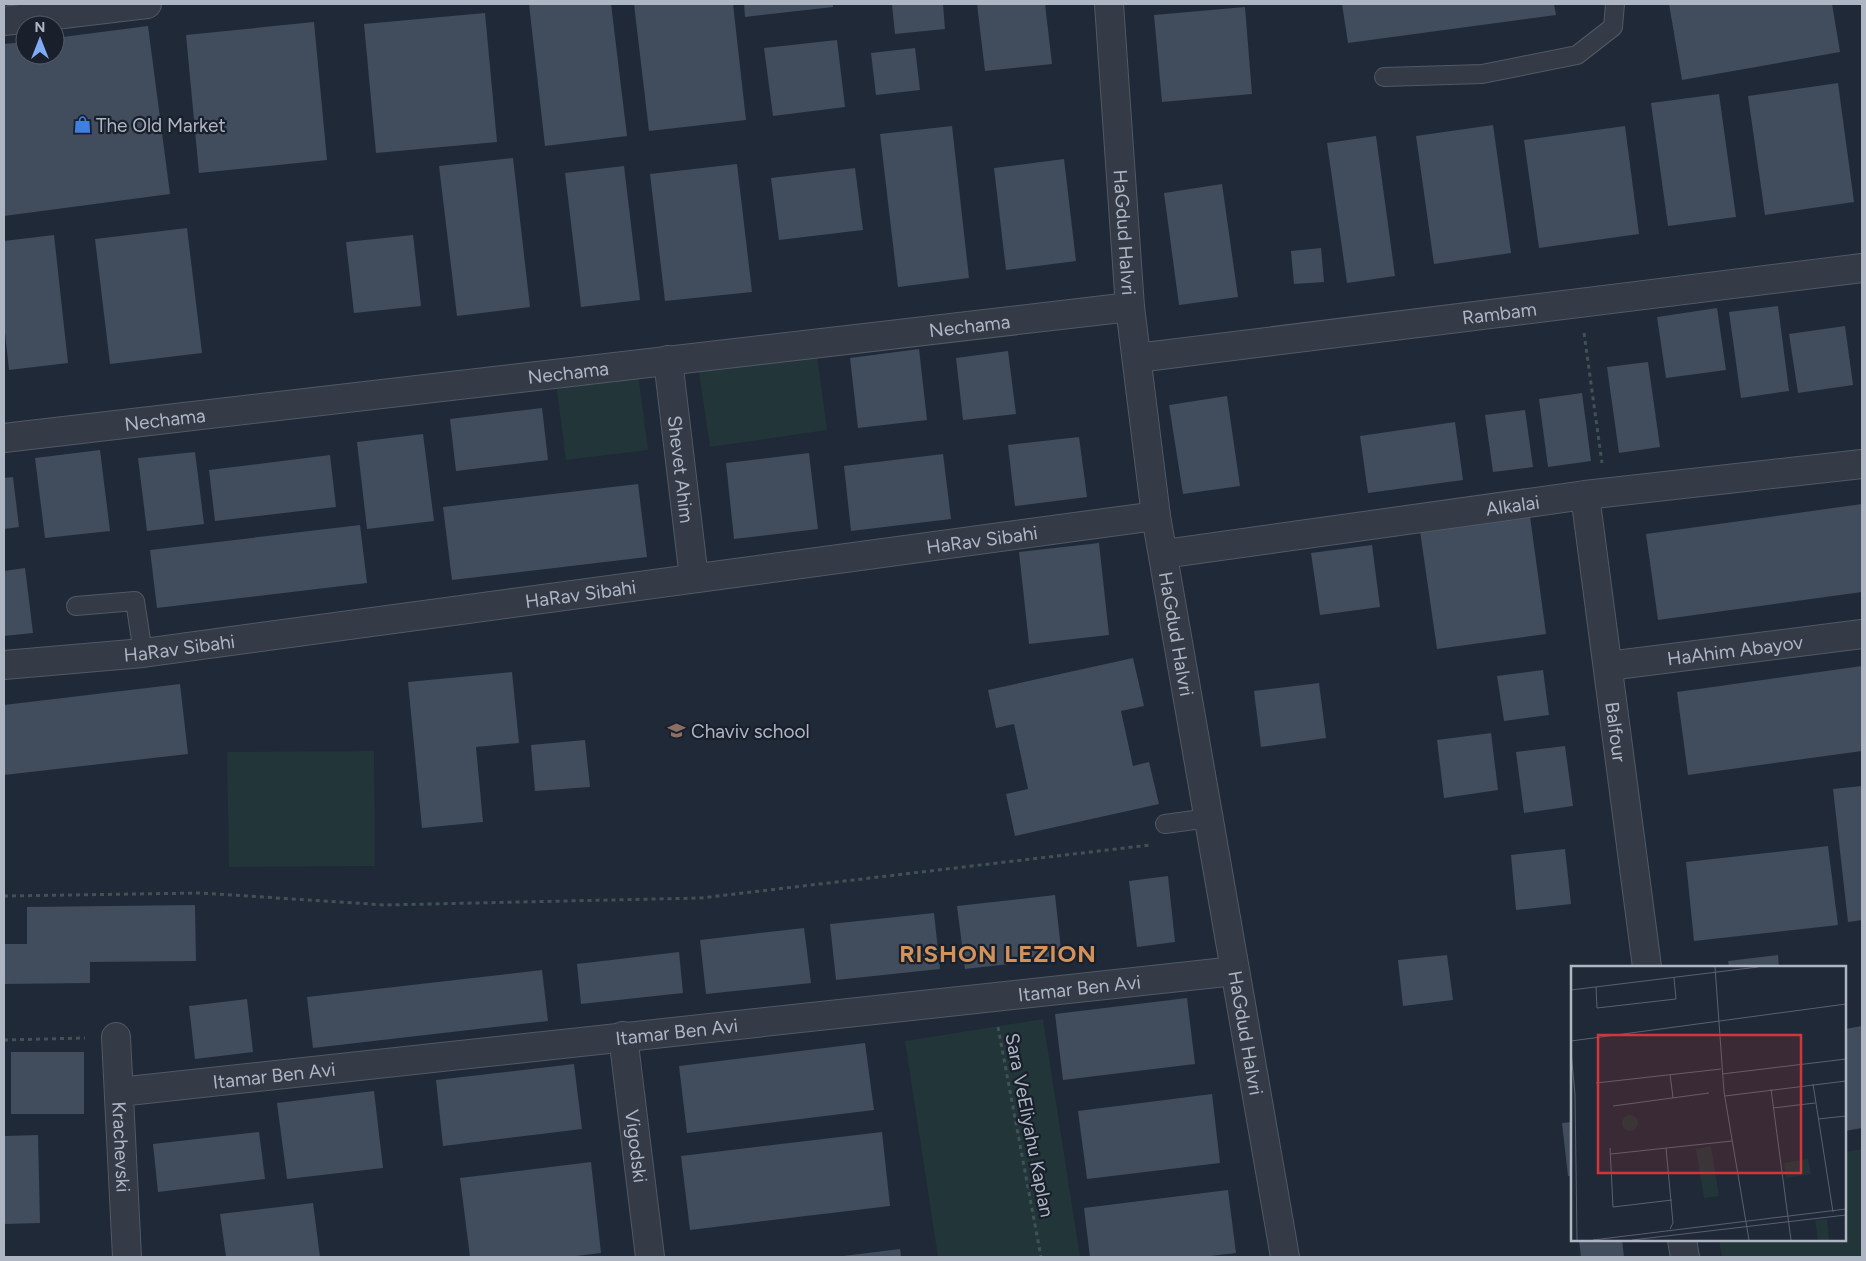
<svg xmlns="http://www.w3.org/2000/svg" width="1866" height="1261" viewBox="0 0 1866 1261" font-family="Figtree,sans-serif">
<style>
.green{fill:#223538}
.building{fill:#414c5c}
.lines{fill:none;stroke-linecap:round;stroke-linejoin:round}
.lane-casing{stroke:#515965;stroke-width:20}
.street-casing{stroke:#515965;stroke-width:30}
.path{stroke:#405255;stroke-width:3;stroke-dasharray:4 4;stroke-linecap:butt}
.lane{stroke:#343b47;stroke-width:18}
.street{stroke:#343b47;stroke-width:28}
.labels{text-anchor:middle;stroke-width:4.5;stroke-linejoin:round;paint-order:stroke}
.poi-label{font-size:19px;fill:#aeb6c4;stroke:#19202c;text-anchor:start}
.street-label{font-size:19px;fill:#aeb6c4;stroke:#19202c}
.district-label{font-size:24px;font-weight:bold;letter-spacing:1px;fill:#d1925b;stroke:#19202c}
.inset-road{fill:none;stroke:#59616f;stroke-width:1}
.view{fill:#d23638;fill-opacity:0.15;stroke:#d23638;stroke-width:2.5}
.inset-edge{fill:none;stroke:#aeb6c4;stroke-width:2.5}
</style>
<rect width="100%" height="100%" fill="#202937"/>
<g class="green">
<path d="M817,355L827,430L710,447L699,372Z"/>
<path d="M638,373L648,450L566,460L556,383Z"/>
<path d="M374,751L375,866L229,867L227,752Z"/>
<path d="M1043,1019L1080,1257H938L905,1041Z"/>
<path d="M1862,1149V1257H1722L1719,1240H1845V1152Z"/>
</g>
<g class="building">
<path d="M529,4H611L627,136L545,146Z"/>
<path d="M634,4H733L746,120L649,131Z"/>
<path d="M744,4H833V7L745,17Z"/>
<path d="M892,4H943L945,29L895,34Z"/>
<path d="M977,4H1045L1052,64L985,71Z"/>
<path d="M1342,4H1554L1556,15L1348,43Z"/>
<path d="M1669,4H1832L1840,52L1682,80Z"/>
<path d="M1245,7L1252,94L1162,102L1154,15Z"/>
<path d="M485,13L497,142L376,153L364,24Z"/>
<path d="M314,22L327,160L199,173L186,35Z"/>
<path d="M148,26L170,194L4,216V44L25,42V55H55V38Z"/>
<path d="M837,40L845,107L773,116L764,48Z"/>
<path d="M915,48L920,90L876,95L871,53Z"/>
<path d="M1838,83L1854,202L1765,215L1748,96Z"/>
<path d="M1719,94L1736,217L1668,226L1651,103Z"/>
<path d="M1493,125L1511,253L1434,264L1416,136Z"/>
<path d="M952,126L969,278L898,287L880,134Z"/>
<path d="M1625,126L1639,234L1539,248L1524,140Z"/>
<path d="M1376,136L1395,276L1347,283L1327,143Z"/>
<path d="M513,158L530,307L457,316L439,166Z"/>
<path d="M1064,159L1076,261L1006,270L994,168Z"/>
<path d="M737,164L752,292L665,301L650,174Z"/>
<path d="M624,166L640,300L581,307L565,173Z"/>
<path d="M855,168L863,230L779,240L771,178Z"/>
<path d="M1222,184L1238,297L1179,305L1164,193Z"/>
<path d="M187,228L202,353L110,364L95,239Z"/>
<path d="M54,235L68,363L9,370L4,323V241Z"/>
<path d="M413,235L421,306L354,313L346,242Z"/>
<path d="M1321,248L1324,282L1294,284L1291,251Z"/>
<path d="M1778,306L1789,391L1741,398L1729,312Z"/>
<path d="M1717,308L1726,370L1666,378L1657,317Z"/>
<path d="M1845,326L1853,385L1798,393L1789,334Z"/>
<path d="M919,349L927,420L858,428L850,358Z"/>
<path d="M1008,351L1016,414L963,420L956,358Z"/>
<path d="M1648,362L1660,447L1619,453L1607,367Z"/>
<path d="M1582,393L1591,461L1548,467L1539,399Z"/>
<path d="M1227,396L1240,486L1183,494L1169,405Z"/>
<path d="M542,408L548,460L456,471L450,419Z"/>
<path d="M1525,410L1533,467L1493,472L1485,415Z"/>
<path d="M1455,422L1463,480L1368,493L1360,436Z"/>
<path d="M423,434L434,521L367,529L357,442Z"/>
<path d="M1079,437L1087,497L1015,506L1008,445Z"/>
<path d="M100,450L110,531L45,538L35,458Z"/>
<path d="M195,452L204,524L147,531L138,458Z"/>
<path d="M809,453L818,529L734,539L726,463Z"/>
<path d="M943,454L951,519L851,531L844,466Z"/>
<path d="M330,455L336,507L215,521L209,470Z"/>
<path d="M13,477L19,527L4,529V478Z"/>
<path d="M638,484L647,557L452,580L443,507Z"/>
<path d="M1862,504V592L1658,620L1646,534Z"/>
<path d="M1529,509L1546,634L1437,649L1419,524Z"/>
<path d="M360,525L367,583L157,608L150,550Z"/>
<path d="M1099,543L1109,635L1029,644L1019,552Z"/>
<path d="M1372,545L1380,607L1320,615L1311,553Z"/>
<path d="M25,568L33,633L4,636V571Z"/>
<path d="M1133,658L1144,706L1121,711L1133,766L1149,762L1159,804L1015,836L1006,794L1028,789L1014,724L996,728L988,690Z"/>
<path d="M1862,666V751L1688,775L1677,692Z"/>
<path d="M1543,670L1549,715L1504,721L1497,676Z"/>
<path d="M512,672L519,743L476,747L483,822L422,828L408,682Z"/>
<path d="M1319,683L1326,738L1261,747L1254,691Z"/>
<path d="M180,684L188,754L4,775V705Z"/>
<path d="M1491,733L1498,790L1444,798L1437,740Z"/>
<path d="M585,740L590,787L535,791L531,745Z"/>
<path d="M1565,746L1573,806L1524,813L1516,752Z"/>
<path d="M1862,786V920L1848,922L1833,789Z"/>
<path d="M1828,846L1838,925L1694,941L1686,862Z"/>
<path d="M1565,849L1571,904L1516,910L1511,855Z"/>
<path d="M1168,876L1175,942L1137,947L1129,881Z"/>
<path d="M1055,895L1062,958L965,969L957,906Z"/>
<path d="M195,905L196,961L90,962V983L4,984V944H27V907Z"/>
<path d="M934,913L940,969L836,980L830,924Z"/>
<path d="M804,928L811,983L706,994L700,940Z"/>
<path d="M679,952L683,993L581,1004L577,964Z"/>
<path d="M1447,955L1453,1000L1403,1006L1398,960Z"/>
<path d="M1778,955L1779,967H1729L1728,961Z"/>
<path d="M542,970L548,1021L313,1048L307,997Z"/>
<path d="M1187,998L1195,1064L1063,1080L1055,1014Z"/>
<path d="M247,999L253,1052L195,1059L189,1006Z"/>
<path d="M1862,1026V1128L1845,1131V1029Z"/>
<path d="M865,1043L874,1110L687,1133L679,1066Z"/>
<rect x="11" y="1052" width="73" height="62"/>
<path d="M574,1064L582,1129L443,1146L436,1080Z"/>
<path d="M374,1091L383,1168L287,1179L277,1103Z"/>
<path d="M1212,1094L1220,1163L1087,1179L1078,1111Z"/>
<path d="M1572,1122V1176H1568L1562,1123Z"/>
<path d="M259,1132L265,1179L158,1192L153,1144Z"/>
<path d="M882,1132L890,1206L690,1230L681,1156Z"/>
<path d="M38,1135L40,1223L4,1224V1136Z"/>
<path d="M591,1162L601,1253L568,1257H470L460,1178Z"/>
<path d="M1228,1190L1236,1253L1202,1257H1090L1084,1208Z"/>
<path d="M313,1203L320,1257H226L220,1214Z"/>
<path d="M1594,1240H1622L1624,1257H1581L1579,1241Z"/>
<path d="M900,1249L901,1257H843V1256Z"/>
</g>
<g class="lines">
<defs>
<g id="lane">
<path d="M1384,77L1482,74L1577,55L1613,27L1615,4"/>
<path d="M76,606L135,601L143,653"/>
<path d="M1165,824L1209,818"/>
</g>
<g id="street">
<path id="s1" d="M1109,4L1130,307L1156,516L1285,1257"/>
<path d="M4,21L147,4"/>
<path id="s2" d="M1137,358L1862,268"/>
<path id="s3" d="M668,360L694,578"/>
<path id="s4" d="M4,438L1130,307"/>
<path id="s5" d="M1585,495L1647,967"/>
<path id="s6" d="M1164,554L1585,495L1862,464"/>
<path id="s7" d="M4,665L143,653L1156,516"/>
<path id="s8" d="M1608,666L1862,634"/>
<path id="s9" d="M623,1036L650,1257"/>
<path id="s10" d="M116,1037L127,1257"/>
<path id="s11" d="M119,1092L1235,971"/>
<path d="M1682,1240L1685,1257"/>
</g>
</defs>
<use href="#lane" class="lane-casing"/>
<use href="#street" class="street-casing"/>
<g class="path">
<path d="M1584,333L1602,463"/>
<path d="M4,896L201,893L385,905L701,898L1150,845"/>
<path d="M998,1027L1041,1257"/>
<path d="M4,1040L85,1038"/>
</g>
<use href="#lane" class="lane"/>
<use href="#street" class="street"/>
</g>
<defs>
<symbol id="shop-bare" viewBox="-9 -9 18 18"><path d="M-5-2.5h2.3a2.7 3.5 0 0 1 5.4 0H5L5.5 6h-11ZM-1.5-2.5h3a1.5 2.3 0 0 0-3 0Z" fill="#3f7fe0" stroke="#19202c" stroke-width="2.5" paint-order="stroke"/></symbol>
<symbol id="school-bare" viewBox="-9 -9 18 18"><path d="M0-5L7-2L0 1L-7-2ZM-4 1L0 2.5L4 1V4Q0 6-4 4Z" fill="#8d6e63" stroke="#19202c" stroke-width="2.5" paint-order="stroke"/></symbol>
</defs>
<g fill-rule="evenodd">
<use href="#shop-bare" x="70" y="112" width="25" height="25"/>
<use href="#school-bare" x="664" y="718" width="25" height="25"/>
</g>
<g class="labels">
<g class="poi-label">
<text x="96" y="132">The Old Market</text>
<text x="691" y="738">Chaviv school</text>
</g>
<g class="street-label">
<text dy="7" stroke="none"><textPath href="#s1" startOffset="229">HaGdud HaIvri</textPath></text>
<text dy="7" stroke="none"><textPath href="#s2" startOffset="365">Rambam</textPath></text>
<text dy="7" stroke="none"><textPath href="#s4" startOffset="972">Nechama</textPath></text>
<text dy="7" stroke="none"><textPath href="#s4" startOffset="568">Nechama</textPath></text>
<text dy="7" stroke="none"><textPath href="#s4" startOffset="162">Nechama</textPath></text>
<text dy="7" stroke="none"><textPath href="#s3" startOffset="110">Shevet Ahim</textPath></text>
<text dy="7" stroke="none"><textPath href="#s6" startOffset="352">Alkalai</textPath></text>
<text dy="7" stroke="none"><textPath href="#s7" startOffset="986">HaRav Sibahi</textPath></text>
<text dy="7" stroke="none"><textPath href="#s7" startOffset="581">HaRav Sibahi</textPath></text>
<text dy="7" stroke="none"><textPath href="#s1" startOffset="634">HaGdud HaIvri</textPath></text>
<text dy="7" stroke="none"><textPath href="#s7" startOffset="176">HaRav Sibahi</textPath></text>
<text dy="7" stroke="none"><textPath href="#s8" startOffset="128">HaAhim Abayov</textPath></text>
<text dy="7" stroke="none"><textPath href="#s5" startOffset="239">Balfour</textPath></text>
<text dy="7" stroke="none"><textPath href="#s11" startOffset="966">Itamar Ben Avi</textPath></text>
<text dy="7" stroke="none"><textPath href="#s11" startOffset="561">Itamar Ben Avi</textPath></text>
<text dy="7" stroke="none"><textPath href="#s1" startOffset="1039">HaGdud HaIvri</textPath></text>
<text dy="7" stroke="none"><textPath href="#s11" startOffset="156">Itamar Ben Avi</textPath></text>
<text transform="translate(1030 1125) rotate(79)" y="7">Sara VeEliyahu Kaplan</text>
<text dy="7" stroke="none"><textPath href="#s10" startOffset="110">Krachevski</textPath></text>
<text dy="7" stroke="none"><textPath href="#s9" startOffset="111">Vigodski</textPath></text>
</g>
<g class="district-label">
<text x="998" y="962">RISHON LEZION</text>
</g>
</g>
<g transform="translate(1571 966)">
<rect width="275" height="275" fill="#202937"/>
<path d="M51 157a8 8 0 1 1 16 0a8 8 0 1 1-16 0ZM140,180L148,230L133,232L125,183ZM237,193L240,208L215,212L213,197ZM256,253L258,274H247L244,254Z" fill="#223538"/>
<path class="inset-road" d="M144,1L153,126L178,274M25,21L26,42L105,33L103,12M0,24L187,1M0,75L275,38M0,86L4,128L6,274M99,108L102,132M151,108L275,93M25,117L150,103M242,118L262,246M200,123L220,274M154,130L275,115M42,140L138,127M202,142L244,137M247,153L275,150M39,182L42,241L101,234M95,182L102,257L99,263M40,188L161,175M22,274L275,243M61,274L275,249"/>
<path class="view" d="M27,69H230V207H27Z"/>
<rect width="275" height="275" class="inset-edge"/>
</g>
<rect width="1866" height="1261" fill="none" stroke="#aeb6c4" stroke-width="10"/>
<g transform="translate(40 40)"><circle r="24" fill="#19202c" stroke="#555c69"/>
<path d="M0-4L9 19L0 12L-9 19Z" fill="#81abf6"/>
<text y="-8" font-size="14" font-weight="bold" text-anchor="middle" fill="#aeb6c4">N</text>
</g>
</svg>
